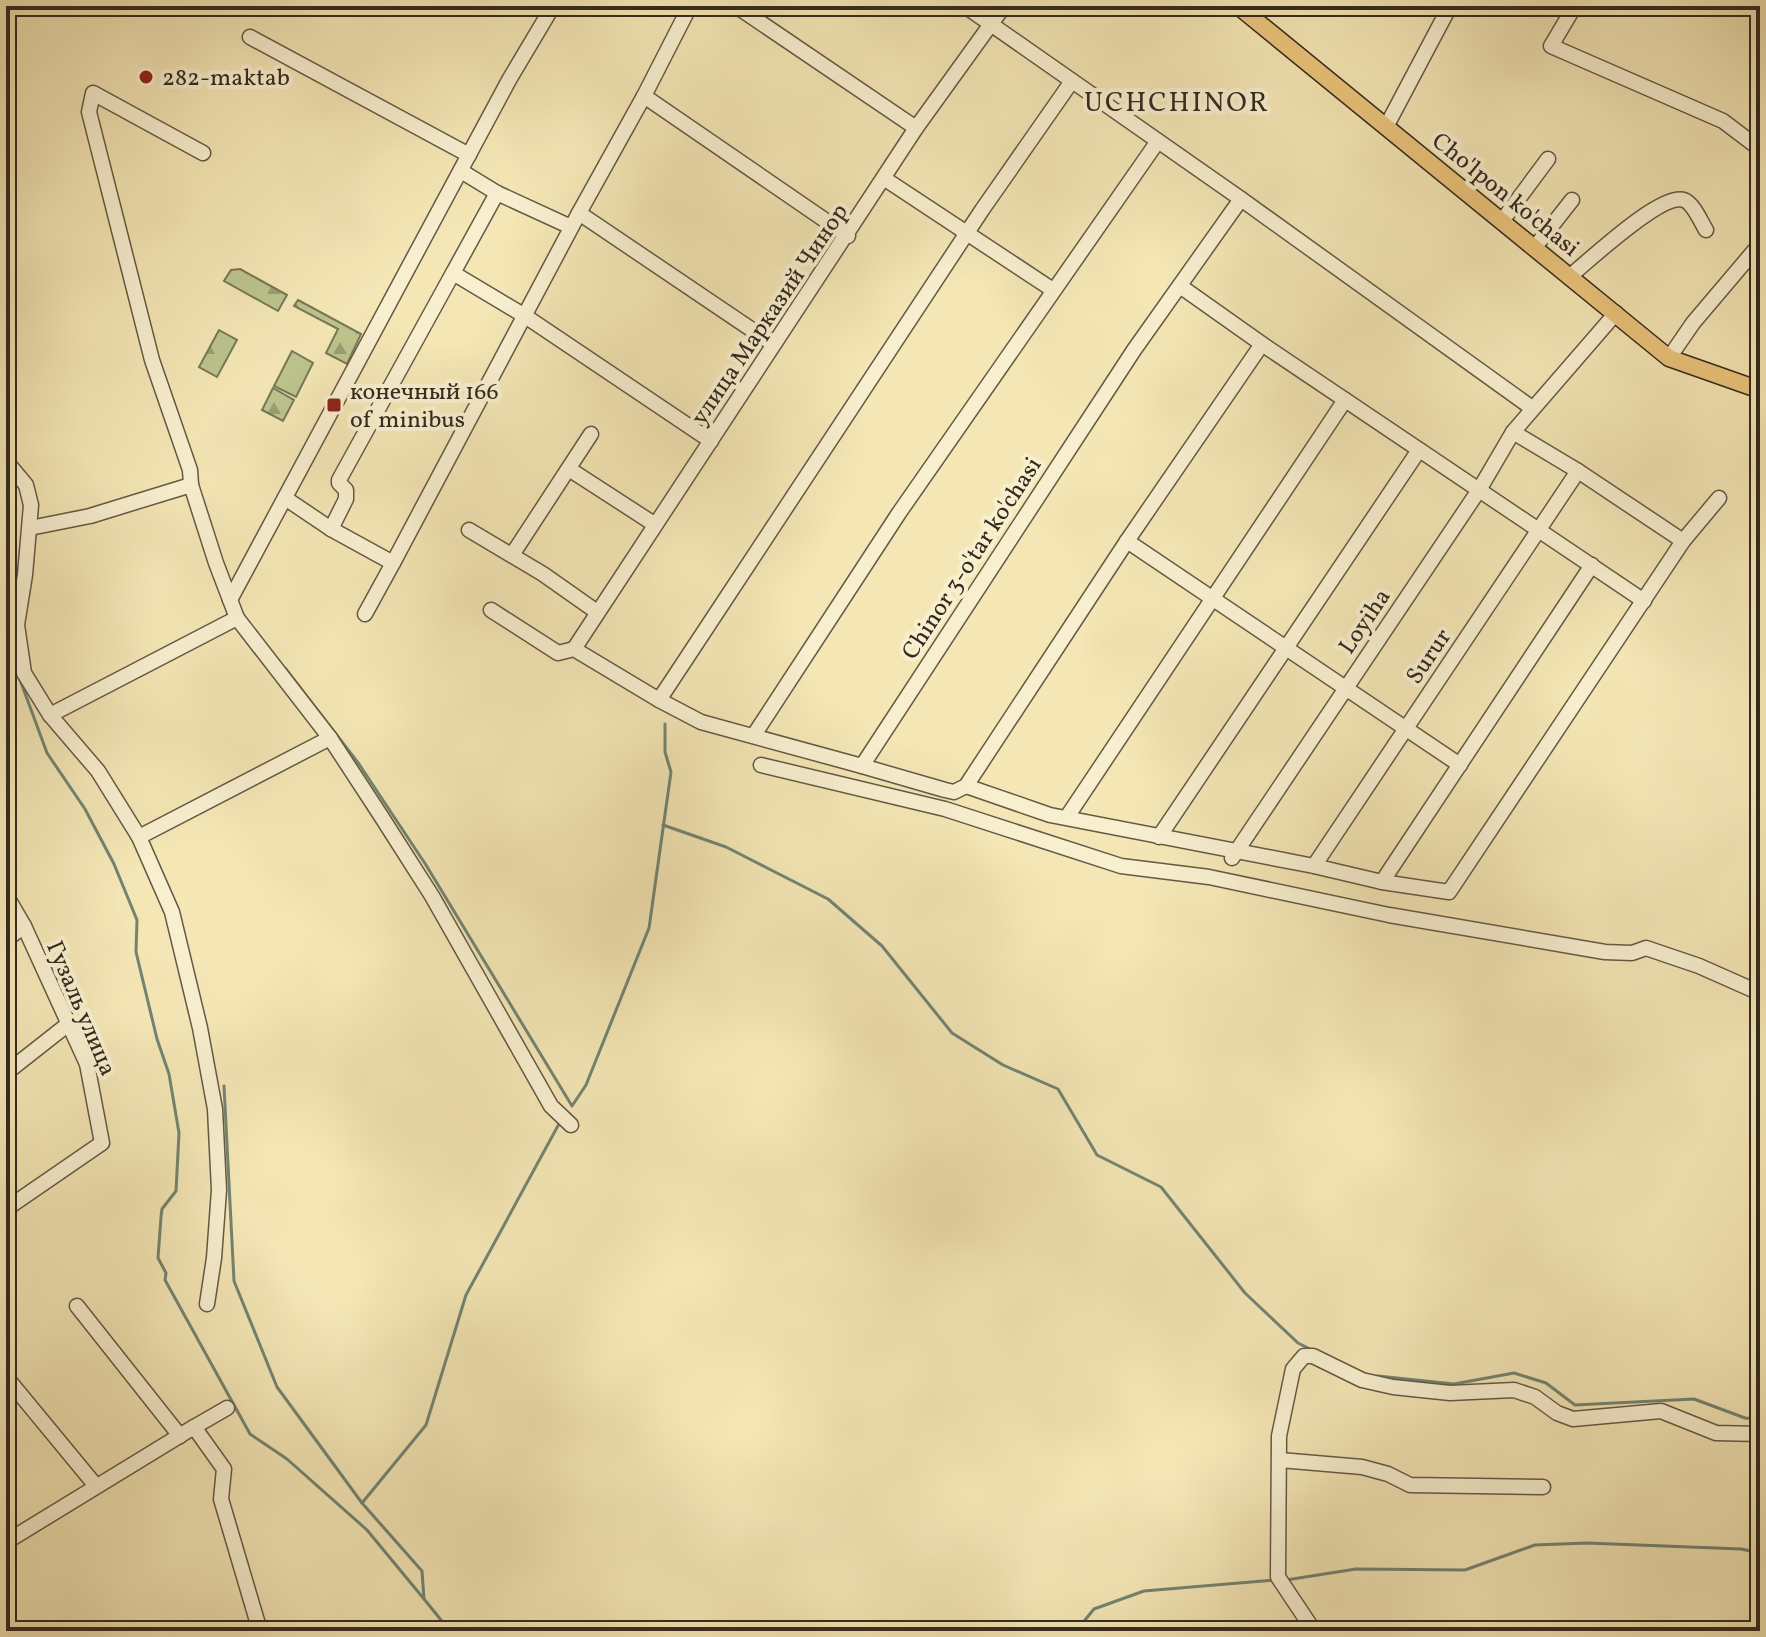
<svg xmlns="http://www.w3.org/2000/svg" width="1766" height="1637" viewBox="0 0 1766 1637" font-family="Vollkorn,serif">
<style>
.forest{fill:url(#forest-firs);stroke:#787756;stroke-width:2}
.park{fill:#bcc48d;stroke:#787756;stroke-width:2}
.lines{fill:none;stroke-linecap:round;stroke-linejoin:round}
.stream{stroke:#728472;stroke-width:3}
.minor-casing{stroke:#645944;stroke-width:17}
.major-casing{stroke:#342a1f;stroke-width:19}
.minor{stroke:#f8efcf;stroke-width:14}
.major{stroke:#eac37a;stroke-width:16}
.poi-dot{fill:#8f2418;stroke:#f8efcf;stroke-width:3}
.labels{text-anchor:middle;stroke-width:8;stroke-linejoin:round;paint-order:stroke}
.poi-label{font-size:24px;fill:#342a1f;stroke:#f8efcf;text-anchor:start}
.street-label{font-size:24px;fill:#342a1f;stroke:#f8efcf}
.quarter-label{font-size:28px;letter-spacing:2px;fill:#342a1f;stroke:#f8efcf}
</style>
<defs>
<pattern id="forest-firs" width="22" height="20" patternUnits="userSpaceOnUse" patternTransform="scale(2)"><rect width="22" height="20" fill="#bcc48d"/><path d="M5 1l3.5 6h-7zM16 11l3.5 6h-7z" fill="#9a9f73"/></pattern>
</defs>
<rect width="100%" height="100%" fill="#f4e6b5"/>
<filter id="stains"><feTurbulence type="fractalNoise" baseFrequency=".0025" numOctaves="4"/><feColorMatrix values="0 0 0 0 .2 0 0 0 0 .09 0 0 0 0 .02 0 0 0 .5 -.17"/></filter>
<radialGradient id="worn" r=".72"><stop offset=".6" stop-color="#630" stop-opacity="0"/><stop offset="1" stop-color="#630" stop-opacity=".3"/></radialGradient>
<g class="forest">
<path d="M240,269L287,295L278,311L224,281L231,270Z"/>
<path d="M298,300L361,334L347,364L326,353L338,329L294,306Z"/>
<path d="M219,330L237,340L217,377L199,367Z"/>
<path d="M273,388L294,400L283,421L262,410Z"/>
</g>
<path class="park" d="M292,351L313,363L296,397L274,386Z"/>
<g class="lines">
<g class="stream">
<path d="M11,621L10,610L16,589"/>
<path d="M6,661L16,660V662"/>
<path d="M285,668L359,764L426,865L572,1106L586,1085L649,928L671,772L665,752V724"/>
<path d="M19,677L47,753L85,809L114,864L137,920L136,952L157,1039L169,1074L179,1133L176,1191L162,1209L161,1217L158,1258L166,1273L165,1280L250,1434L287,1459L367,1530L424,1599"/>
<path d="M663,825L726,847L828,899L882,946L952,1033L1003,1065L1058,1089L1097,1155L1161,1187L1245,1293L1298,1343L1312,1350"/>
<path d="M224,1086L234,1281L277,1387L362,1503"/>
<path d="M1378,1376L1454,1384L1514,1373L1546,1383L1575,1405L1694,1399L1745,1418L1760,1419"/>
<path d="M1286,1580L1356,1569L1465,1570L1535,1545L1587,1543L1741,1549L1760,1553"/>
<path d="M450,1631L424,1599L422,1571L362,1503L426,1425L466,1295L560,1122"/>
<path d="M1076,1631L1094,1609L1144,1591L1275,1580"/>
</g>
<defs>
<g id="minor">
<path d="M736,6L916,128"/>
<path d="M965,6L1241,199L1532,408"/>
<path d="M1559,6L1570,14L1551,46L1723,121L1760,149"/>
<path d="M250,37L469,155"/>
<path d="M644,96L848,236"/>
<path d="M1386,127L1450,6"/>
<path d="M203,153L93,93L89,112L152,360L190,470L191,485L216,563L237,618L330,738L381,816L432,896L551,1106L571,1125"/>
<path d="M461,171L497,193L571,227"/>
<path d="M885,179L1053,290"/>
<path d="M497,193L453,273L525,316L711,441"/>
<path d="M579,213L773,344"/>
<path d="M1502,221L1548,159"/>
<path d="M1535,247L1572,200"/>
<path d="M1570,276C1589,261 1661,192 1684,200C1693,203 1701,222 1706,230"/>
<path d="M1180,286L1262,344L1644,601"/>
<path d="M1669,358L1693,323L1760,244"/>
<path d="M1513,432L1578,471L1683,541"/>
<path d="M6,461L26,485L31,505L25,575L17,625L24,673L50,715L98,771L139,837L172,912L200,1028L215,1109L219,1190L214,1258L207,1304"/>
<path d="M569,469L654,524"/>
<path d="M285,498L331,529L393,563L579,213L644,96L690,6"/>
<path d="M30,528L90,516L191,485"/>
<path d="M331,529L346,499V490L339,483V480L453,273"/>
<path d="M469,530L543,574L597,612"/>
<path d="M1127,541L1460,765"/>
<path d="M512,555L591,434"/>
<path d="M230,600L509,80L553,6"/>
<path d="M491,610L558,653L574,649L659,700L701,722L862,766L1134,350L1241,199"/>
<path d="M365,614L393,563"/>
<path d="M574,649L916,128L1004,6"/>
<path d="M659,700L982,210L1072,81"/>
<path d="M50,715L237,618"/>
<path d="M754,735L899,513L1158,141"/>
<path d="M761,765L945,809L1121,866L1209,877L1389,915L1605,952L1632,953L1646,948L1699,966L1760,993"/>
<path d="M862,766L945,790L954,792L966,786L1127,541L1262,344"/>
<path d="M966,786L1050,815L1314,866L1382,882L1449,892L1683,541L1719,498"/>
<path d="M1067,817L1345,400"/>
<path d="M139,837L330,738"/>
<path d="M1159,837L1419,450"/>
<path d="M1232,858L1479,490L1513,432L1616,313"/>
<path d="M1314,866L1578,471"/>
<path d="M1382,882L1592,565"/>
<path d="M6,895L24,926L87,1064L102,1143L6,1209"/>
<path d="M6,940L24,926"/>
<path d="M6,1073L67,1025"/>
<path d="M77,1306L180,1436"/>
<path d="M6,1377L96,1486"/>
<path d="M194,1427L227,1408"/>
<path d="M1280,1460L1362,1467L1388,1474L1410,1485L1543,1487"/>
<path d="M6,1542L194,1427L224,1469L221,1499L260,1631"/>
<path d="M1314,1631L1278,1577L1279,1436L1293,1369L1304,1356H1313L1362,1380L1393,1387L1450,1393L1514,1390L1535,1397L1557,1413L1573,1419L1661,1411L1716,1433L1760,1434"/>
</g>
<path id="major" d="M1238,6L1669,358L1760,390"/>
</defs>
<use href="#minor" class="minor-casing"/>
<use href="#major" class="major-casing"/>
<use href="#minor" class="minor"/>
<use href="#major" class="major"/>
</g>
<g class="poi-dot">
<circle cx="146" cy="77" r="8"/>
<rect x="326" y="397" width="16" height="16" rx="4"/>
</g>
<g class="labels">
<g class="poi-label">
<text x="162" y="85">282-maktab</text>
<text x="350" y="399">конечный 166<tspan x="350" dy="28">of minibus</tspan></text>
</g>
<g class="street-label">
<text transform="translate(1506 194) rotate(39)" y="8">Cho'lpon ko'chasi</text>
<text transform="translate(769 314) rotate(-56)" y="8">улица Марказий Чинор</text>
<text transform="translate(971 558) rotate(-57)" y="8">Chinor 3-o'tar ko'chasi</text>
<text transform="translate(1364 621) rotate(-56)" y="8">Loyiha</text>
<text transform="translate(1428 656) rotate(-56)" y="8">Surur</text>
<text transform="translate(82 1008) rotate(67)" y="8">Гузаль улица</text>
</g>
<g class="quarter-label">
<text x="1177" y="111">UCHCHINOR</text>
</g>
</g>
<rect width="1766" height="1637" fill="none" stroke="#f4e6b5" stroke-width="32"/>
<rect x="8" y="8" width="1750" height="1621" fill="none" stroke="#342a1f" stroke-width="4"/>
<rect x="16" y="16" width="1734" height="1605" fill="none" stroke="#342a1f" stroke-width="2"/>
<rect width="100%" height="100%" filter="url(#stains)"/>
<rect width="100%" height="100%" fill="url(#worn)"/>
</svg>
